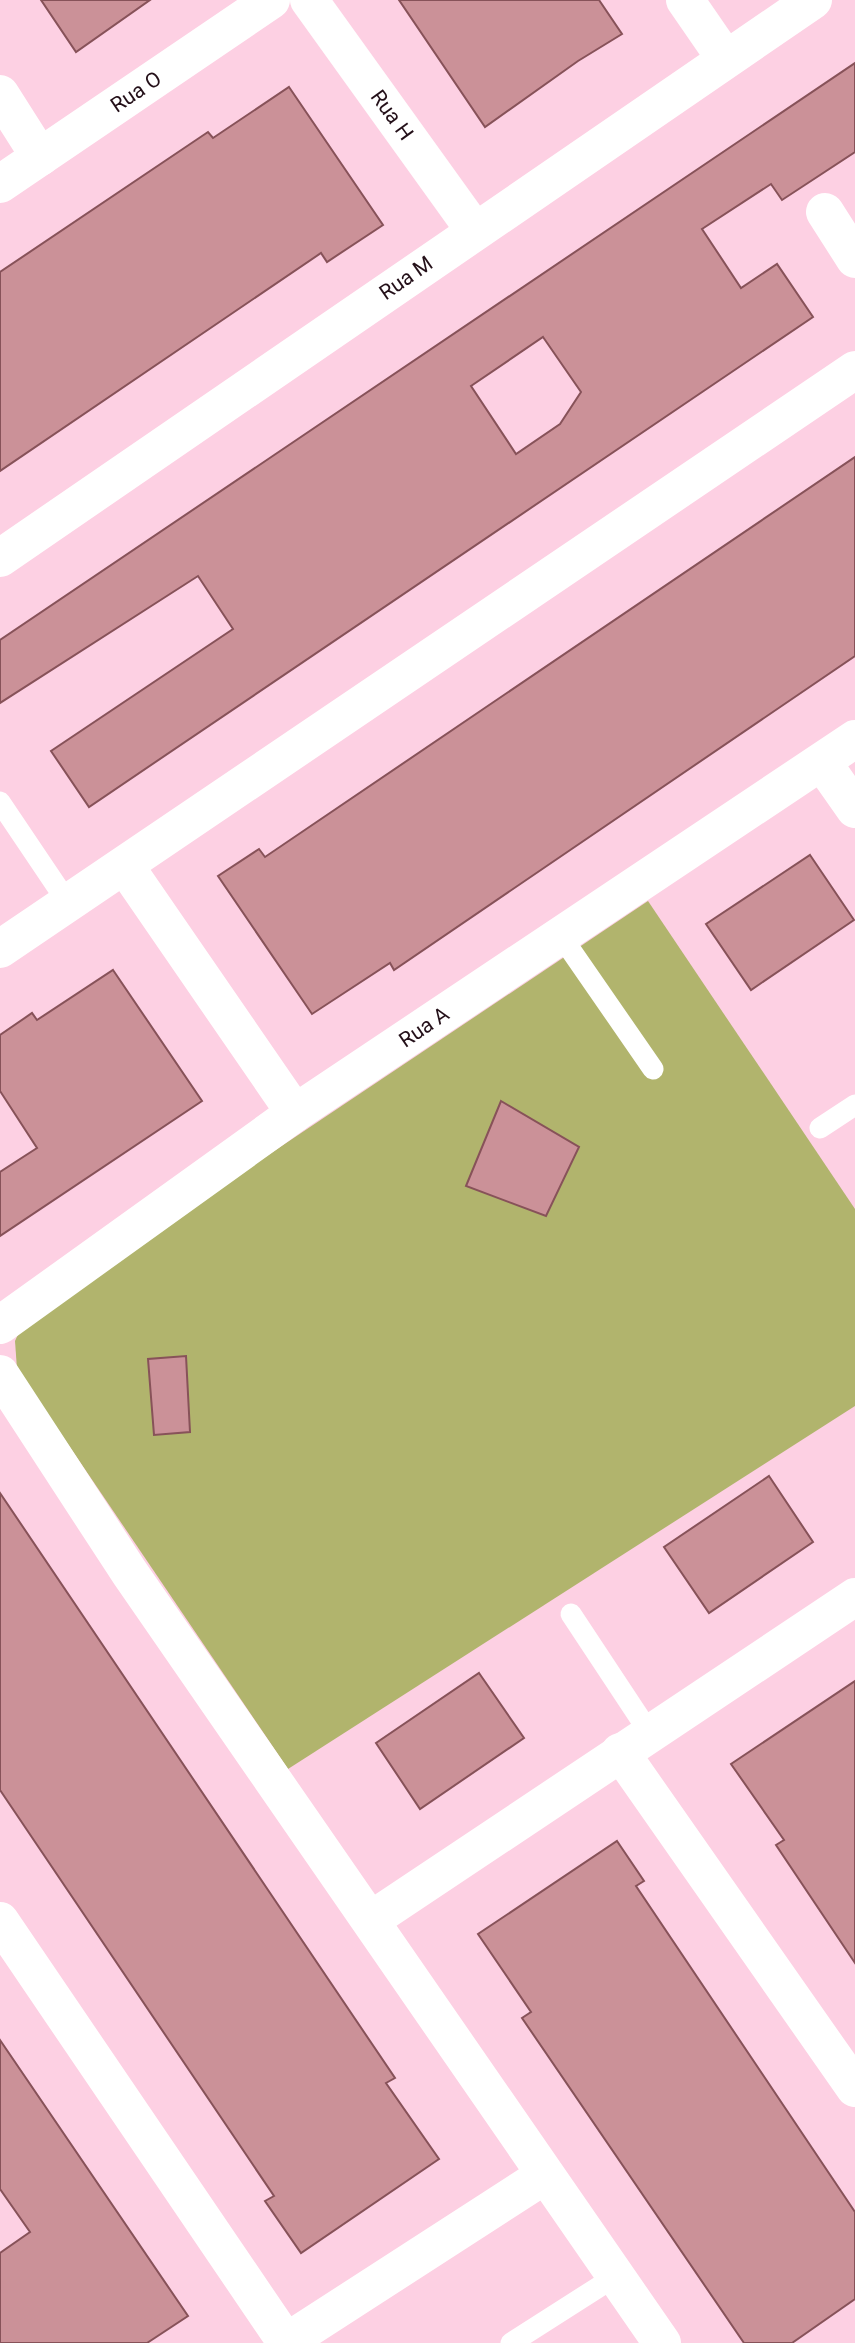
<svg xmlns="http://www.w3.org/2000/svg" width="855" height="2343" viewBox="0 0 855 2343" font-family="Roboto,sans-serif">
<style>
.green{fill:#b1b46d}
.building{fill:#cb9198;stroke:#875259;stroke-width:2;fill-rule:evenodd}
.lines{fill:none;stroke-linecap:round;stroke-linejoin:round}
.lane{stroke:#fff;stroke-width:21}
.street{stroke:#fff;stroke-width:38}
.labels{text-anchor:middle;stroke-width:5;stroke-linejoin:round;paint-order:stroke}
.street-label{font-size:21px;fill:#241019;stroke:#fff}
</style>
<rect width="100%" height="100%" fill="#fdd0e3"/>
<path class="green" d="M648,901L855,1209V1406L288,1769L17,1369L15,1341L26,1317Z"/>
<g class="building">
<path d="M41,0H150L76,52Z"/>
<path d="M399,0H599L622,34L578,61L485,127Z"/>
<path d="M855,63V152L782,200L771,184L702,229L741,288L777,264L813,317L89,807L51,751L233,629L198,576L0,703V640ZM543,337L581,392L560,424L516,454L471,386Z"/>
<path d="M289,87L383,225L327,262L321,253L0,471V272L208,132L213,138Z"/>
<path d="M855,457V656L394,970L390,963L312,1014L218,876L259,849L265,857Z"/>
<path d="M810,855L854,920L751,990L706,924Z"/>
<path d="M113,970L202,1101L0,1236V1172L37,1148L0,1091V1035L32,1013L37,1020Z"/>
<path d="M501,1101L579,1147L546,1216L466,1186Z"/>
<path d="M186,1356L190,1432L154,1435L148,1359Z"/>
<path d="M769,1476L813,1542L709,1613L664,1547Z"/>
<path d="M0,1493L395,2078L386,2083L439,2159L301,2253L265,2201L274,2196L0,1790Z"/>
<path d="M479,1673L524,1738L420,1809L376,1743Z"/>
<path d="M855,1681V1963L776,1845L784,1840L731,1764Z"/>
<path d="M617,1841L644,1881L636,1886L855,2212V2299L792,2343H744L522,2018L531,2012L478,1934Z"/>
<path d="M0,2040L188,2316L147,2343H0V2253L30,2232L0,2189Z"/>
</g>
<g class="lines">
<g class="lane">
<path d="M0,802L68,903"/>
<path d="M561,936L653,1069"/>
<path d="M820,1128L855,1105"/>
<path d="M571,1614L649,1732"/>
<path d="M511,2343L616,2276"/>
</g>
<g class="street">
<path d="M309,0L475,231"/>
<path d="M685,0L725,58"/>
<path d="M0,94L40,157"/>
<path d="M0,184L271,0"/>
<path d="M825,212L855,259"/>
<path d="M0,558L813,0"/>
<path d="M822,762L855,809"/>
<path d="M125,866L295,1113"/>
<path d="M0,949L855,370"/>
<path d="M0,1325L295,1113L855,739"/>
<path d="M0,1374L129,1572L662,2343"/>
<path d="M620,1752L855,2088"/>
<path d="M371,1920L855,1597"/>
<path d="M0,1921L286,2342"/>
<path d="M285,2343L545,2175"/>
</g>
</g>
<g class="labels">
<g class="street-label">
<text transform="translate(136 92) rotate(-34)" y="7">Rua O</text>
<text transform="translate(392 115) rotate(54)" y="7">Rua H</text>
<text transform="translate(406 278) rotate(-35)" y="7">Rua M</text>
<text transform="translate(424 1027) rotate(-34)" y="7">Rua A</text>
</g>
</g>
</svg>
